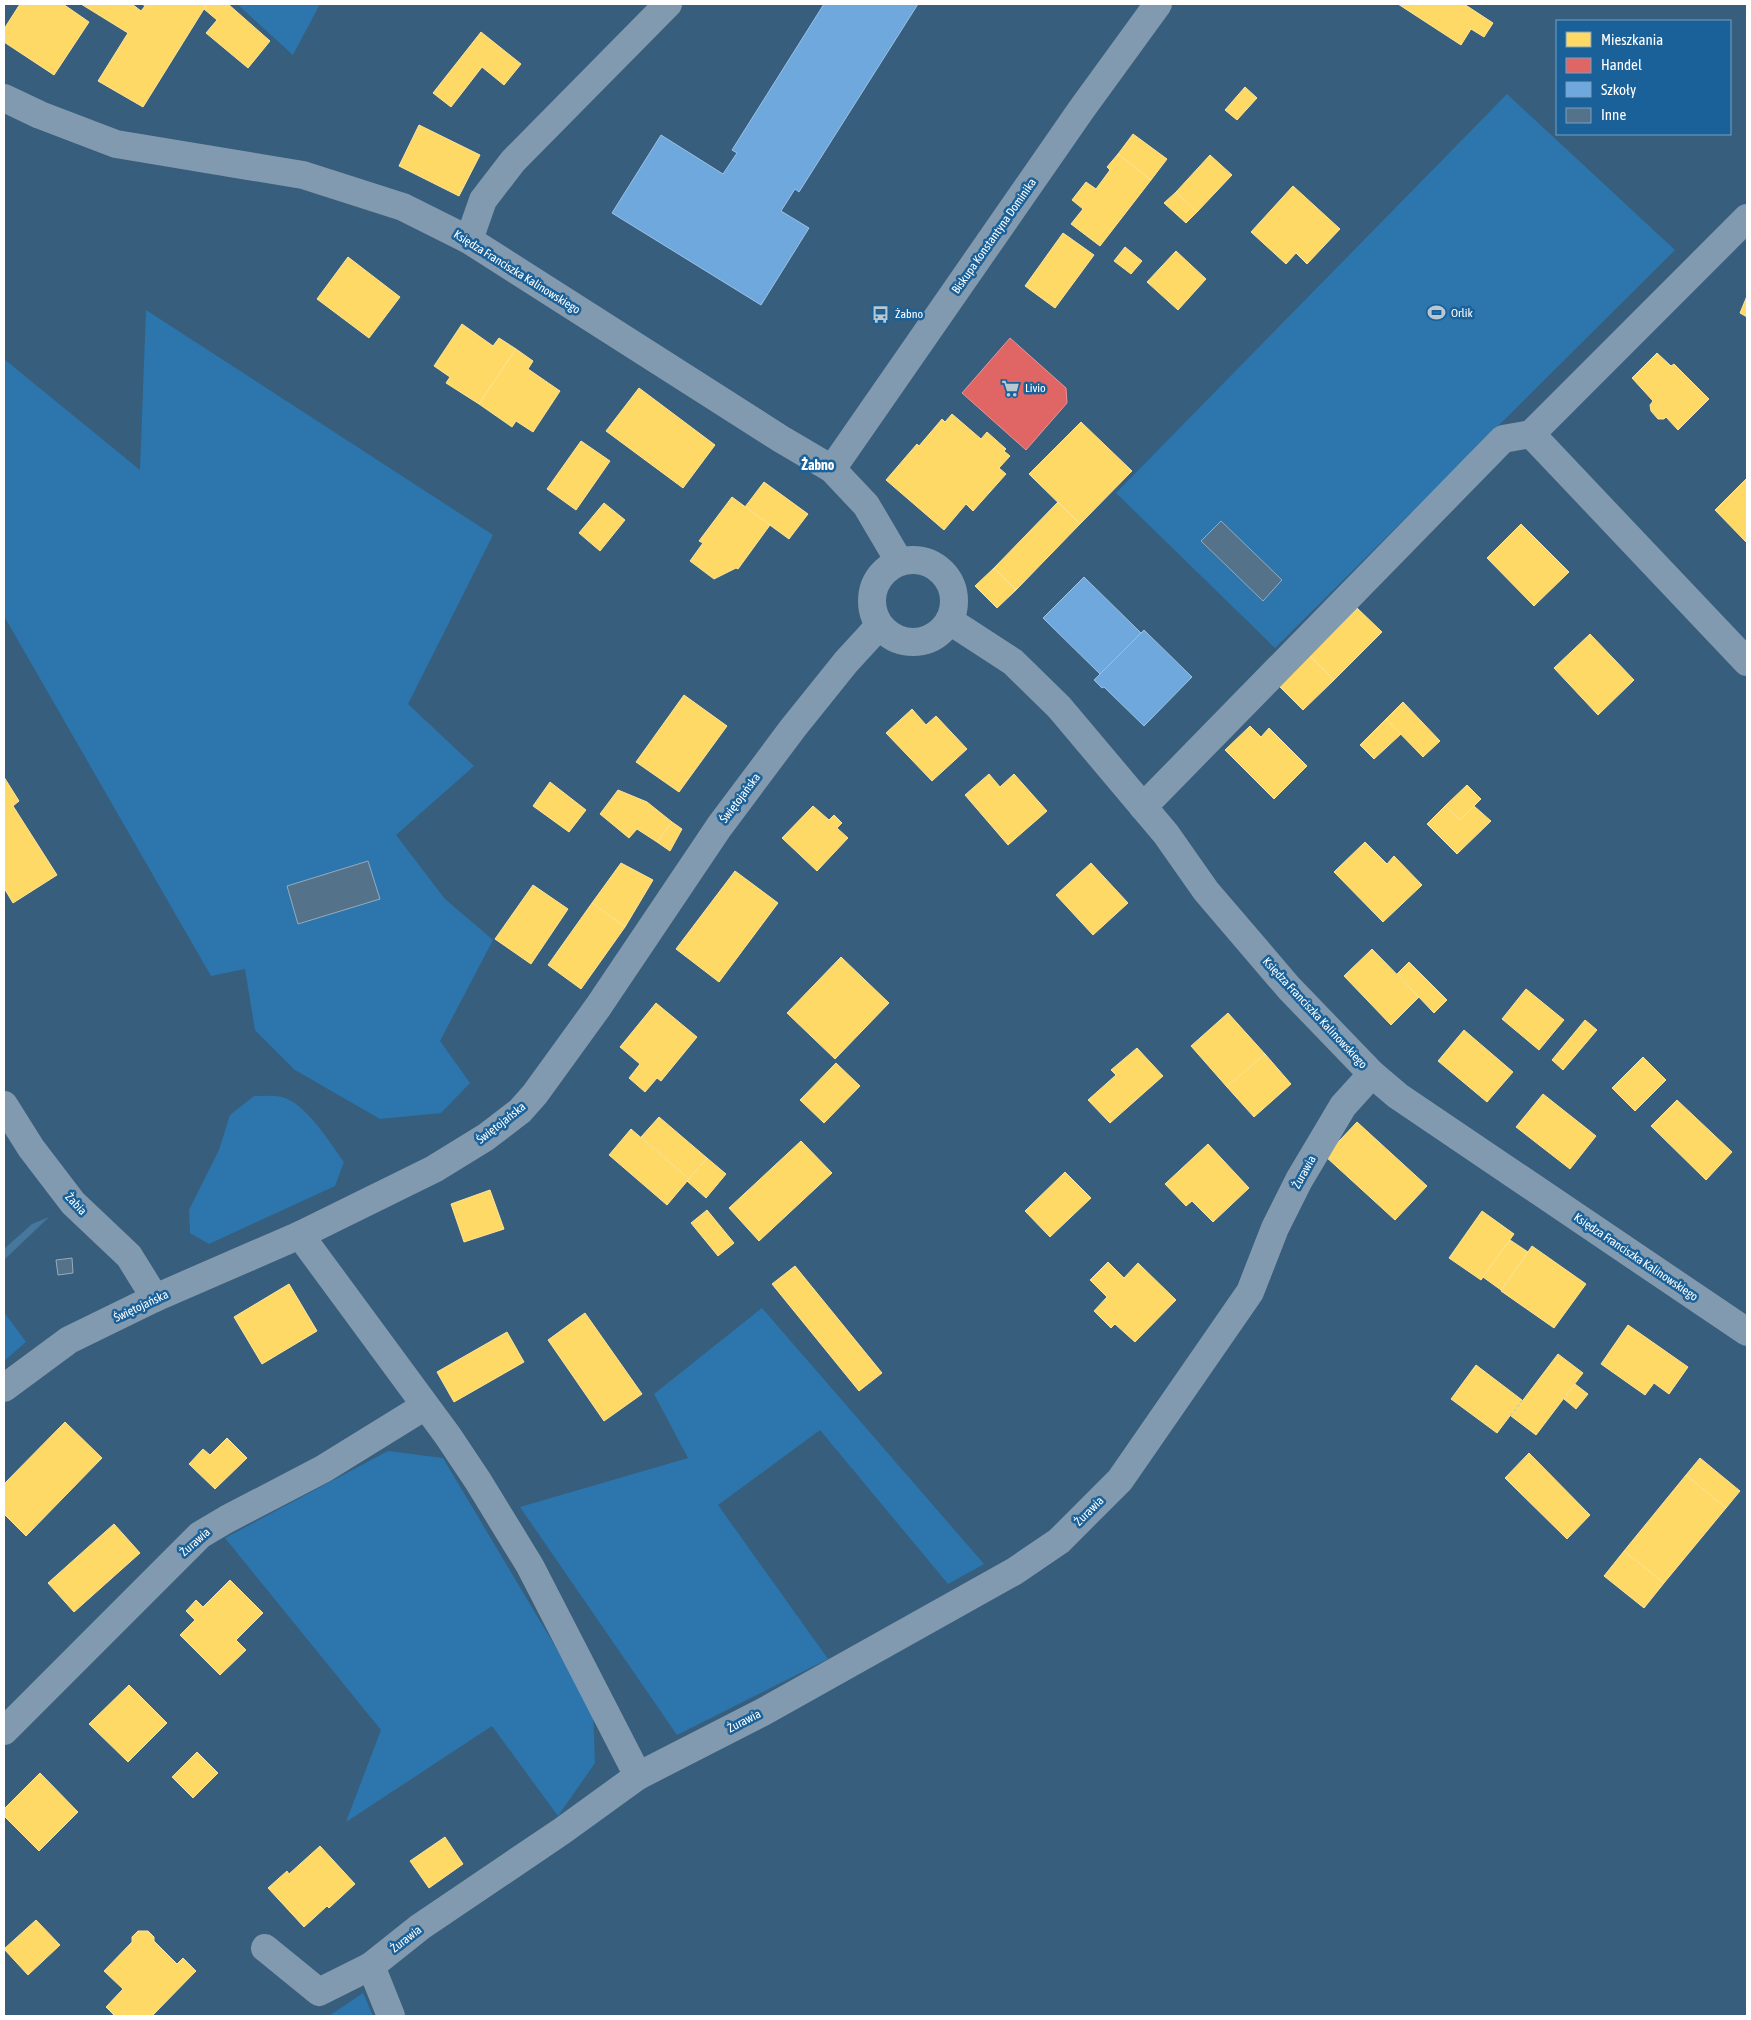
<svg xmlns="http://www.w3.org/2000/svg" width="1751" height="2020" viewBox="0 0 1751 2020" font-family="'Asap Condensed',sans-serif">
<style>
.green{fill:#2c76ad}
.water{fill:#46779d}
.homes{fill:#ffd966;stroke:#ffe494}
.shops{fill:#e06666;stroke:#e99494}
.schools{fill:#6fa8dc;stroke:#9ac2e6}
.building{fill:#54738b;stroke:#96abbb}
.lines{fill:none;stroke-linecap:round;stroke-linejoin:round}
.minor{stroke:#829aaf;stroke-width:28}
.labels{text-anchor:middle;stroke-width:5;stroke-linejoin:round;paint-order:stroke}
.street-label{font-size:12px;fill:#fff;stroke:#1a6199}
.poi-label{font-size:12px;fill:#fff;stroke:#1a6199;text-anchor:start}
.neighbourhood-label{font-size:14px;font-weight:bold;fill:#fff;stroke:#1a6199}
</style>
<rect width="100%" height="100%" fill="#375e7c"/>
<g class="green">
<path d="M237,4H320L293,55Z"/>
<path d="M1507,94L1675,250L1275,648L1116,493Z"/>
<path d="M146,310L493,535L408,704L474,766L396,835L445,899L493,940L440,1041L470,1083L441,1113L380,1119L295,1070L255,1030L245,969L211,976L4,616V359L140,470Z"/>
<path d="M254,1096C263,1096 273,1095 282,1097C306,1103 330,1143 344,1162L335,1186L209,1244L190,1233L189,1210L219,1150L230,1115Z"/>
<path d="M762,1308L984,1564L948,1584L820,1430L718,1505L828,1659L677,1735L520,1507L688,1458L654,1394Z"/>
<path d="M4,1312L26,1342L4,1361Z"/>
<path d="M388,1451L443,1458L593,1710L595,1763L558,1816L492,1726L346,1822L381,1730L225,1538Z"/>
<path d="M363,1993L373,2016H329Z"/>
</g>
<path class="water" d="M49,1217L4,1260V1249L32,1224Z"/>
<g class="homes">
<path d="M20,4H63L89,22L54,75L4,42V29Z"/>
<path d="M81,4H132L141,11L145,6L142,4H207L143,107L98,81L128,33Z"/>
<path d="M207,4H228L270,41L248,68L206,33L217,20L204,9Z"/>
<path d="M1398,4H1464L1493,23L1484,37L1471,29L1461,45Z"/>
<path d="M481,32L521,64L504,85L482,67L451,107L433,93Z"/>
<path d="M1245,87L1257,98L1237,120L1225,110Z"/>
<path d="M419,125L480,155L459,196L399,166Z"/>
<path d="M1133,134L1167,159L1151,180L1118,154Z"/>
<path d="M1118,154L1151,180L1100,246L1071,224L1083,209L1072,200L1086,182L1096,189L1110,170L1107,167Z"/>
<path d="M1210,155L1232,175L1197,212L1176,192Z"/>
<path d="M1293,186L1340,229L1307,264L1296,253L1286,264L1251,232Z"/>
<path d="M1176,192L1197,212L1186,223L1164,203Z"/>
<path d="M1063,233L1094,255L1055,308L1025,286Z"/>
<path d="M1125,247L1142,261L1131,274L1114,261Z"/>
<path d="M1176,251L1206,279L1178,310L1147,282Z"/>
<path d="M348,257L400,297L369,338L317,299Z"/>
<path d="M1747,296V317L1740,313Z"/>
<path d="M462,324L493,346L499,338L516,349L479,404L446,383L450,377L434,366Z"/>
<path d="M516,349L533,361L528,369L560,391L533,432L516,421L512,427L479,404Z"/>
<path d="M1657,353L1671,366L1674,364L1709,399L1678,430L1666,417L1664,419H1658L1651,411L1650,405L1653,401L1632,378Z"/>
<path d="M639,388L715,445L683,488L606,431Z"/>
<path d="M952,414L981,439L987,432L1006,449L1004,451L1010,456L999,468L1006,474L973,511L966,504L944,530L886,480L917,444L919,446L942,419L945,422Z"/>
<path d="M1081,422L1132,471L1080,524L1029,474Z"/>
<path d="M581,441L610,461L576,510L547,489Z"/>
<path d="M1747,478V543L1715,510Z"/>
<path d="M764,482L808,514L789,539L745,507Z"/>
<path d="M732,497L770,525L738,569L736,568L714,579L690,561L703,543L699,541Z"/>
<path d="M1058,502L1080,524L1016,590L994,568Z"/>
<path d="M604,503L625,520L600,551L579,533Z"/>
<path d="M1521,524L1569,572L1534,606L1487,558Z"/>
<path d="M994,568L1016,590L997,608L975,586Z"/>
<path d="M1356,607L1382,632L1334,680L1308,654Z"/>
<path d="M1590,634L1634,680L1598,715L1554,668Z"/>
<path d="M1308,654L1334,680L1303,710L1278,685Z"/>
<path d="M684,695L727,726L679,792L636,762Z"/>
<path d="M1403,702L1440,741L1423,757L1386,719Z"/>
<path d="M912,709L926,725L936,716L967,749L932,781L886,733Z"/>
<path d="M1386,719L1401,734L1374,759L1360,745Z"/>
<path d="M1250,726L1261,737L1269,728L1307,766L1274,799L1225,750Z"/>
<path d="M989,774L1000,787L1014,774L1047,811L1008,845L965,795Z"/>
<path d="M4,777L19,801L13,806L57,875L13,903L4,888Z"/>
<path d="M550,782L586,810L569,832L533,806Z"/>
<path d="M1467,785L1481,799L1460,820L1445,806Z"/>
<path d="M618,790L647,802L672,822L657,842L637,829L629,838L600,814Z"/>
<path d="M813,806L829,820L834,815L842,823L837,828L848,838L817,871L782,838Z"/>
<path d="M1445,806L1460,820L1474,806L1491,821L1457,854L1427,824Z"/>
<path d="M672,822L682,829L670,851L657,842Z"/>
<path d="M1365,842L1387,864L1394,856L1422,885L1383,922L1334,872Z"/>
<path d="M621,863L653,880L625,927L592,903Z"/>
<path d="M1091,863L1128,903L1093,935L1056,895Z"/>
<path d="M735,871L778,903L719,982L676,949Z"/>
<path d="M533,885L568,909L531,964L495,939Z"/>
<path d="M592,903L625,927L581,989L548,965Z"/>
<path d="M1372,949L1419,997L1391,1025L1344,976Z"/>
<path d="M841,957L889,1003L835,1059L787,1013Z"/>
<path d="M1409,962L1447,1000L1434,1013L1397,974Z"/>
<path d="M1526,989L1564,1020L1539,1050L1502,1019Z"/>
<path d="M656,1003L697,1037L661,1081L657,1078L645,1092L629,1078L640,1064L620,1047Z"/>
<path d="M1228,1013L1265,1054L1227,1087L1191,1046Z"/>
<path d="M1585,1020L1597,1030L1563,1070L1552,1060Z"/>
<path d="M1464,1030L1513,1072L1487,1102L1438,1061Z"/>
<path d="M1137,1048L1163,1076L1110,1123L1088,1100L1116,1075L1111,1070Z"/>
<path d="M1265,1054L1291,1084L1254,1117L1227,1087Z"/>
<path d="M1643,1057L1666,1080L1635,1111L1612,1088Z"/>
<path d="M836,1063L860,1086L824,1123L800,1100Z"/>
<path d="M1543,1094L1596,1136L1570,1169L1516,1127Z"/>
<path d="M1677,1100L1732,1152L1706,1180L1651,1126Z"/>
<path d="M659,1117L707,1158L689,1179L641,1137Z"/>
<path d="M1357,1122L1427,1186L1395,1220L1325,1156Z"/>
<path d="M631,1129L689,1179L667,1205L609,1155Z"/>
<path d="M801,1141L832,1173L759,1241L729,1208Z"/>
<path d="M1208,1144L1249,1188L1213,1222L1192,1201L1186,1206L1165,1184Z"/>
<path d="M707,1158L726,1174L706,1198L687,1181Z"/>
<path d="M1065,1172L1091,1198L1050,1237L1025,1211Z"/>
<path d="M490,1190L504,1229L464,1242L451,1204Z"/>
<path d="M707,1210L734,1243L718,1256L691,1223Z"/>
<path d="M1482,1211L1514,1234L1481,1280L1449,1258Z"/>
<path d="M1510,1240L1528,1252L1501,1290L1483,1277Z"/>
<path d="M1532,1246L1586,1284L1554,1328L1501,1291Z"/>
<path d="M1108,1262L1124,1278L1138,1263L1176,1300L1135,1342L1115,1324L1111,1328L1094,1311L1107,1297L1090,1280Z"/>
<path d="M795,1266L882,1373L859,1391L772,1284Z"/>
<path d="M289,1284L317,1331L262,1364L234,1317Z"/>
<path d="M585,1313L642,1394L604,1421L548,1340Z"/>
<path d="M1628,1325L1688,1367L1669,1394L1654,1383L1645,1395L1601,1364Z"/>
<path d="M507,1332L524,1362L454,1402L437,1372Z"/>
<path d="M1558,1354L1583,1373L1536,1435L1511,1416Z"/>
<path d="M1476,1365L1522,1400L1497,1433L1451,1399Z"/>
<path d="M1575,1384L1588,1394L1576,1409L1564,1399Z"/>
<path d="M65,1422L102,1458L26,1536L4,1514V1484Z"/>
<path d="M227,1438L247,1458L215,1489L189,1464L203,1449L210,1455Z"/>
<path d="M1529,1453L1590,1515L1567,1539L1505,1478Z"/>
<path d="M1700,1458L1740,1491L1726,1508L1686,1475Z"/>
<path d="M1686,1475L1726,1508L1664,1583L1624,1551Z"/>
<path d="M114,1524L140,1553L74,1612L48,1583Z"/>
<path d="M1624,1551L1664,1583L1644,1608L1604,1576Z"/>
<path d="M230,1580L263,1613L236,1640L246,1650L220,1675L180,1635L195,1620L186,1611L196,1600L203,1607Z"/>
<path d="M129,1685L167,1723L128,1762L89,1724Z"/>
<path d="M197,1752L218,1773L193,1798L172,1777Z"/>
<path d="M40,1773L78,1812L39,1851L4,1816V1809Z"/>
<path d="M445,1837L463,1864L429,1888L410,1861Z"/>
<path d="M320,1846L355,1884L329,1908L327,1906L304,1927L268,1888L287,1871L289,1874Z"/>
<path d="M36,1920L60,1945L28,1975L4,1949Z"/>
<path d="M138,1931H148L154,1937V1941L177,1964L183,1958L196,1971L152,2016H115L106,2007L123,1989L104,1971L132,1942V1937Z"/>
</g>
<path class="shops" d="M1010,338L1066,388L1067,403L1026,450L962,393Z"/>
<g class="schools">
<path d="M824,4H918L799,192L795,189L781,211L809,228L761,305L612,213L661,135L723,174L737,153L732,150Z"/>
<path d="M1084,577L1141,633L1100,674L1043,618Z"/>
<path d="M1144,630L1192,677L1144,726L1104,687L1102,688L1094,680Z"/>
</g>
<g class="building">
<path d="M1221,521L1282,580L1263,601L1201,541Z"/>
<path d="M368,861L380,899L298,924L287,886Z"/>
<path d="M72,1258L73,1273L58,1275L56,1260Z"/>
</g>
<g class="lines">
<g class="minor">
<path d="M4,98L40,115L116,144L303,175L403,207L469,240L781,439L832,469L866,505L899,561"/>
<path d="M469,240L483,200L513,161L668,4"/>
<path d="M1531,434L1747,662"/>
<path d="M832,469L1081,110L1158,4"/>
<circle cx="913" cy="601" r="41"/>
<path d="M950,621L1013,662L1059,707L1166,834L1206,891L1289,988L1372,1074L1398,1096L1747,1332"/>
<path d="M1143,807L1503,439L1531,434L1747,218"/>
<path d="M4,1105L31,1148L73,1203L129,1256L155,1298"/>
<path d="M300,1235L448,1436L478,1481L530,1566L638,1776"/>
<path d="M4,1388L69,1340L155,1298L300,1235L434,1169L486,1137L520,1111L535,1094L598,1007L719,827L793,728L846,662L879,626"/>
<path d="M4,1731L200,1535L227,1519L323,1469L425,1406"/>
<path d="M265,1948L319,1992L371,1966L420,1927L562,1831L638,1776L763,1712L1015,1571L1059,1541L1120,1480L1250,1292L1275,1228L1299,1180L1343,1106L1372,1074"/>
<path d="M371,1966L391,2016"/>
</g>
</g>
<defs>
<symbol id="stadium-bare" viewBox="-9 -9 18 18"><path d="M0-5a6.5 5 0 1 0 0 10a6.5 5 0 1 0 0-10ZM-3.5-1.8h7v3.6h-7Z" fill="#b9c7d1" stroke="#1a6199" stroke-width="2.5" paint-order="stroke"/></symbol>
<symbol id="bus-bare" viewBox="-9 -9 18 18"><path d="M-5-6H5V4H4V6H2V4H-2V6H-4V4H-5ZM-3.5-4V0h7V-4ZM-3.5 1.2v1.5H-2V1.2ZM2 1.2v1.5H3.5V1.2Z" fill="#b9c7d1" stroke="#1a6199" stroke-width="2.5" paint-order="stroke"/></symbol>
<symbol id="supermarket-bare" viewBox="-9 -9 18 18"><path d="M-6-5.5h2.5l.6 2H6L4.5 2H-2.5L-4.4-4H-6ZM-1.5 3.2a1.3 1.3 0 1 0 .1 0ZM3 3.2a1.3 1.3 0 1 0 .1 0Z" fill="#b9c7d1" stroke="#1a6199" stroke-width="2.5" paint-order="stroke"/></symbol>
</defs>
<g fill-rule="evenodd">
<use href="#stadium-bare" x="1424" y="300" width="25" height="25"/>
<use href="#bus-bare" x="868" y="302" width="25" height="25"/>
<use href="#supermarket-bare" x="998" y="376" width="25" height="25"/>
</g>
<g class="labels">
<g class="street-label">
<text transform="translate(994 236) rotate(-55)" y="4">Biskupa Konstantyna Dominika</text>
<text transform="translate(517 272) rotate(32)" y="4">Księdza Franciszka Kalinowskiego</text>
<text transform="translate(740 798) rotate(-53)" y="4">Świętojańska</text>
<text transform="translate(1315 1013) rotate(47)" y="4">Księdza Franciszka Kalinowskiego</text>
<text transform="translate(501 1123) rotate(-38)" y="4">Świętojańska</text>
<text transform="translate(1304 1172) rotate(-61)" y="4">Żurawia</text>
<text transform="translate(76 1204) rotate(47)" y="4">Żabia</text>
<text transform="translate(1636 1257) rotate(34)" y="4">Księdza Franciszka Kalinowskiego</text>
<text transform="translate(141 1306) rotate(-25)" y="4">Świętojańska</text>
<text transform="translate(1089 1511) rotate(-45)" y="4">Żurawia</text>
<text transform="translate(195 1542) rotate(-41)" y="4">Żurawia</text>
<text transform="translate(744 1721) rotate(-27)" y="4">Żurawia</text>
<text transform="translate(406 1939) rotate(-38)" y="4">Żurawia</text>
</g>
<g class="poi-label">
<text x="1451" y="317">Orlik</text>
<text x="895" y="318">Żabno</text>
<text x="1025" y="392">Livio</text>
</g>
<g class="neighbourhood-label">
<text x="818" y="470">Żabno</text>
</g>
</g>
<rect width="1751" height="2020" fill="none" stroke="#ffffff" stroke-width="10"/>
<rect x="1556" y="20" width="175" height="115" fill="#1a6199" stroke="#76a0c2"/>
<rect x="1566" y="32" width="25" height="15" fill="#ffd966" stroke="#76a0c2"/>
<text x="1601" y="45" font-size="15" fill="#ffffff">Mieszkania</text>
<rect x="1566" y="58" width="25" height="15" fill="#e06666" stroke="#76a0c2"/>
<text x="1601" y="70" font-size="15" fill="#ffffff">Handel</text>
<rect x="1566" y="82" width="25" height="15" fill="#6fa8dc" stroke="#76a0c2"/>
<text x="1601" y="95" font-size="15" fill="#ffffff">Szkoły</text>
<rect x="1566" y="108" width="25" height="15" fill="#54738b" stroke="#76a0c2"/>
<text x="1601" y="120" font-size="15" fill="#ffffff">Inne</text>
</svg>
